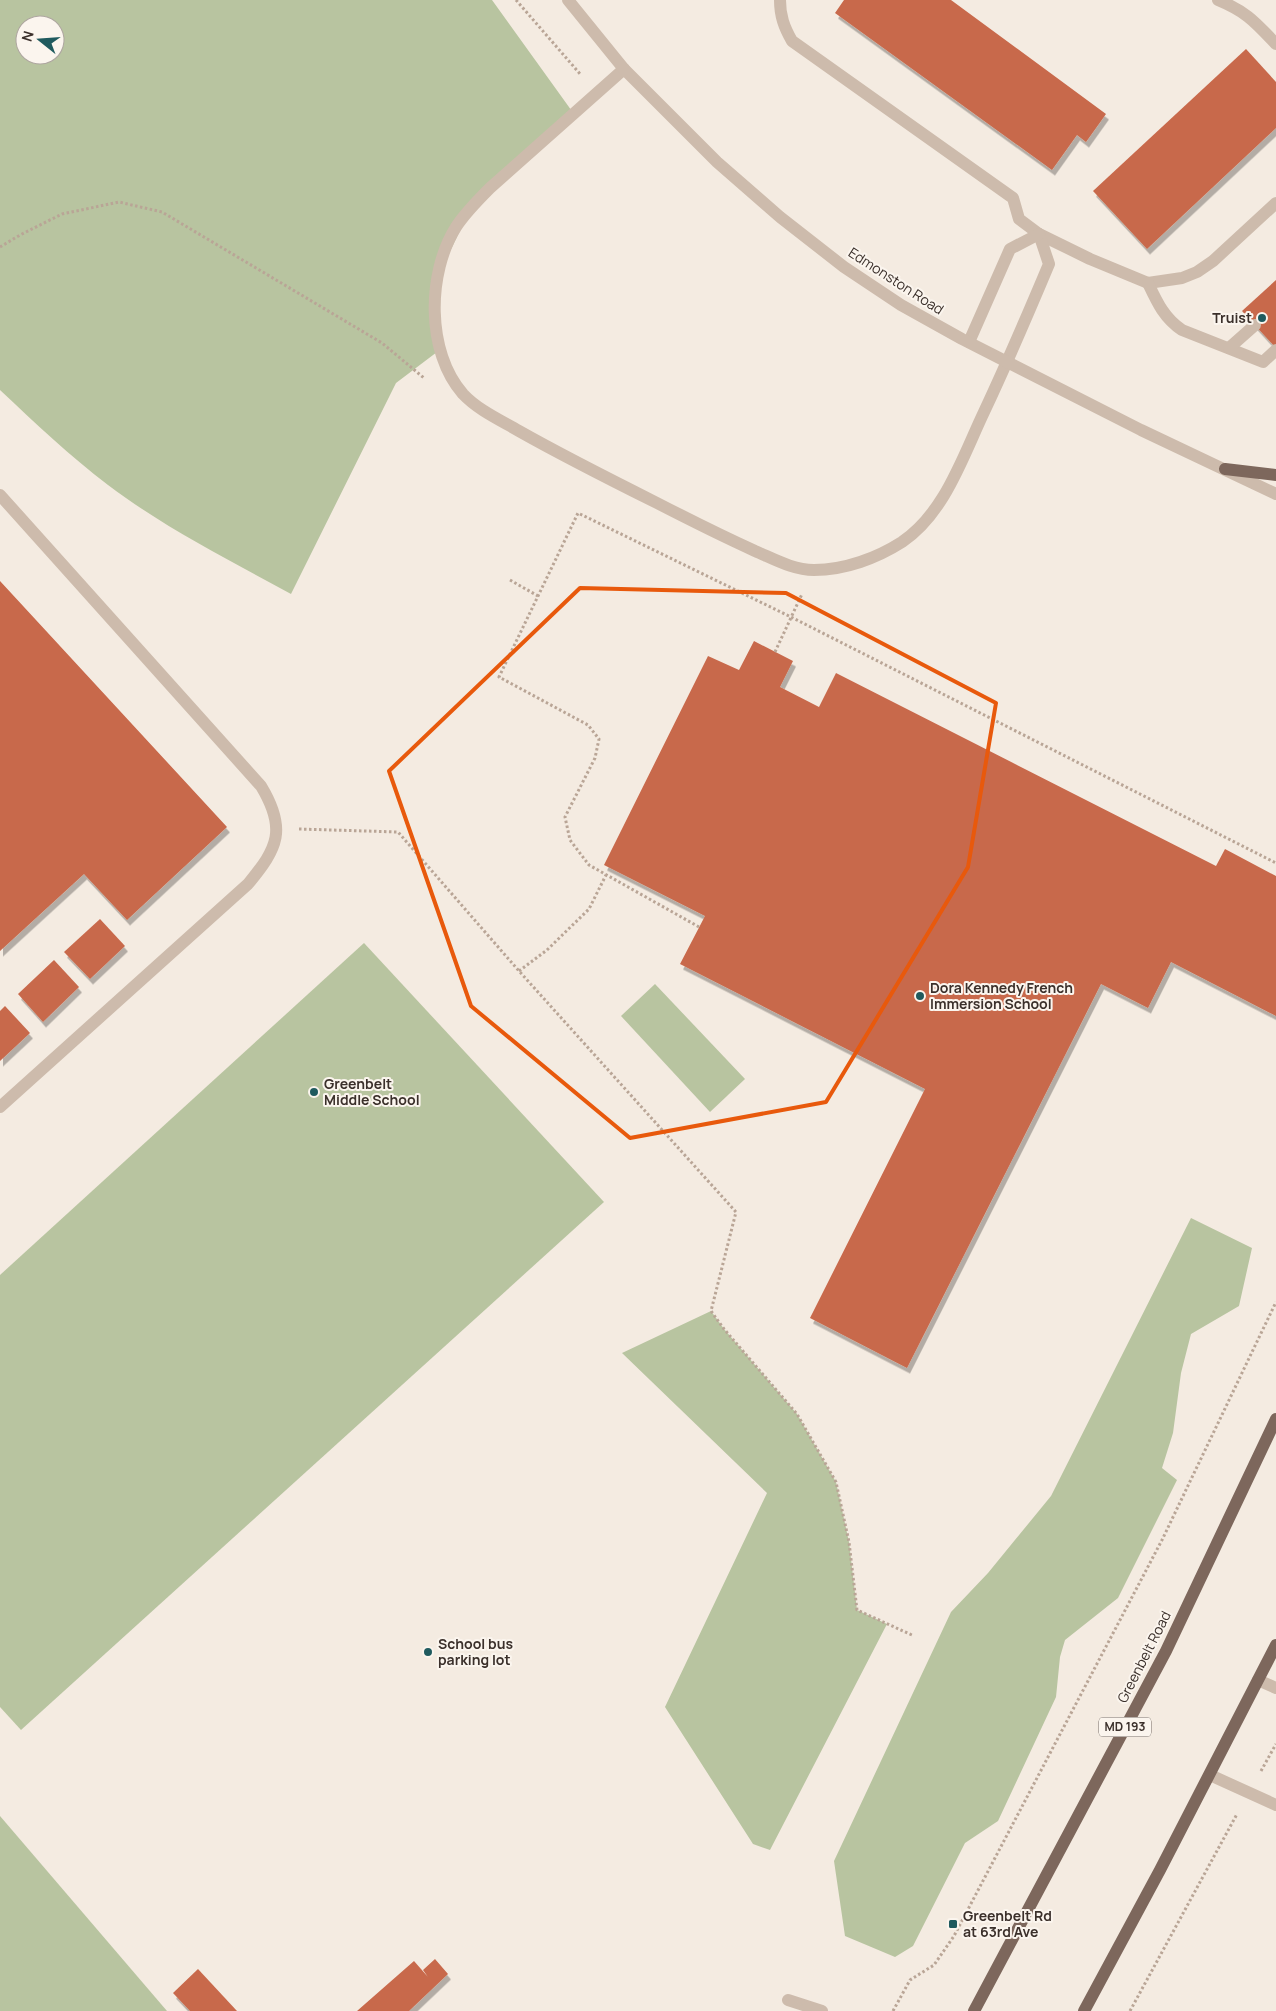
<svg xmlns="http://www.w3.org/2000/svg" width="1276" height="2011" viewBox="0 0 1276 2011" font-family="Manrope,sans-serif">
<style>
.green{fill:#b8c4a0;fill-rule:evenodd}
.building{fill:#c8694b;filter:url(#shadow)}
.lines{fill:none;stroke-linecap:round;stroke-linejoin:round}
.path{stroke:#b9a596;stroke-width:3;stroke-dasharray:2.5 2.5;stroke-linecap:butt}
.service{stroke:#cdbbac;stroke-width:12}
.tertiary{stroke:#cdbbac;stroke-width:12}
.primary{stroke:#7d675c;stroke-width:12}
.marked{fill:none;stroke:#e8590c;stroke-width:4;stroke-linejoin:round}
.poi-dot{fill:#1f5a5e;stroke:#fbf5ee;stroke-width:2}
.labels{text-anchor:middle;stroke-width:4;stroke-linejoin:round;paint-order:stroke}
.shield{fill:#fbf5ee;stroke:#756b66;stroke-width:1}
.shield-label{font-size:12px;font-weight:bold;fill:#3b302b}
.street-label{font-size:14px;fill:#3b302b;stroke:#fbf5ee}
.poi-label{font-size:14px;font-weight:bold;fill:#3b302b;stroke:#fbf5ee;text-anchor:start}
</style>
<defs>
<filter id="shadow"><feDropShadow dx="3" dy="5.5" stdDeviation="0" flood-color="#0004"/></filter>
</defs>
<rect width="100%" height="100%" fill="#f4ebe1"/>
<g class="green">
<path d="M0,0H492L574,114L472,206L435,282L441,349L396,383L291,594C229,560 165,528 108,485C70,456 35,423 0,390ZM25,25H55V55H25Z"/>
<path d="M364,943L604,1202L21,1730L0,1707V1275Z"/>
<path d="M655,984L745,1079L710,1112L621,1016Z"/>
<path d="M1191,1218L1252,1248L1239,1306L1191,1334L1181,1373L1173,1433L1162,1468L1177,1480L1118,1598L1065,1640L1060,1657L1056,1697L998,1821L965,1843L913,1946L895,1957L845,1936L834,1861L951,1612L988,1573L1051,1496Z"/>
<path d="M711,1311L724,1329L797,1414L836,1482L849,1542L857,1610L887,1624L770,1850L753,1844L665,1707L767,1493L622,1353Z"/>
<path d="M0,1816L167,2011H0Z"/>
</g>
<g class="building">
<path d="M844,0H951L1106,114L1086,142L1077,135L1052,170L835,13Z"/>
<path d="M1246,49L1276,82V128L1147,249L1093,191Z"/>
<path d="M1276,280V348L1242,311Z"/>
<path d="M0,581L227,827L127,920L84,874L0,951Z"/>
<path d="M754,641L793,661L780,687L819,707L836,673L1216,866L1225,849L1276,876V1016L1171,962L1148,1008L1101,984L907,1368L810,1318L925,1089L680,964L705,916L604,865L708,656L739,670Z"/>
<path d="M100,919L125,946L90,979L64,952Z"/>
<path d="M54,960L79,987L43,1022L18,994Z"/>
<path d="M5,1006L30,1033L0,1061V1011Z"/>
<path d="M435,1959L448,1974L409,2011H357L414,1961L428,1977L423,1970Z"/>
<path d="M198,1969L237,2011H190L173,1993Z"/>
</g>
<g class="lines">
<g class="path">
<path d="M516,0L581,75"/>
<path d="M0,247L20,235L62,214L119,202L162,212L382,343L424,378"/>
<path d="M510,580L538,596"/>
<path d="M775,652L802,594"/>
<path d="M299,829L398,832L519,971L736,1212L711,1311L724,1329L797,1414L836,1482L849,1542L857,1610L914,1636"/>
<path d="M699,927L589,865L570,840L565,817L595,758L599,739L588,725L499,677L578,513L791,617L1276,863"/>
<path d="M519,971L547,950L589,909L606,875"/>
<path d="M1261,1771L1276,1744"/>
<path d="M893,2011L910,1980L934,1965L954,1936L1162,1540L1276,1302"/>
<path d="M1130,2011L1237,1814"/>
</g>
<g class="service">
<path d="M780,0C780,16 784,27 792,41L1013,198L1019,219L1039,234L1090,259L1148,283L1182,278L1197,272L1213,261L1276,203"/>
<path d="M1218,0C1247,12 1255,22 1276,44"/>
<path d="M624,69L490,188C478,200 465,213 456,227C427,273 426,352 463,394C478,410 500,420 519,431C565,457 611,480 657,503C690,520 722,536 755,551C774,559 793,570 814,570C845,570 877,558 902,542C945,513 963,456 984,412C1007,363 1028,314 1049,264L1039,234"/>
<path d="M1148,283C1157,302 1164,318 1182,330L1263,362L1276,350"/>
<path d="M969,342L1010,249L1039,234"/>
<path d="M1229,348L1255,325"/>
<path d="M0,495L261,786C287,829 278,848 248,884L0,1107"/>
<path d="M1258,1680L1276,1688"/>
<path d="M1210,1775L1276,1805"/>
<path d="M788,2000L822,2011"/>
</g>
<path class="tertiary" d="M568,0L624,69L717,162L780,217L844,267L901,305L962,339L1141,430L1276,494"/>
<g class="primary">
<path d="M1225,469L1276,475"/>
<path d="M974,2011L1166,1651L1276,1419"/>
<path d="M1084,2011L1160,1870L1276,1645"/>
</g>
</g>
<path class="marked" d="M580,588L786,593L996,703L968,867L826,1102L630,1138L471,1006L389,771Z"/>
<g class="poi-dot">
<circle cx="1262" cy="318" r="5"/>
<circle cx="920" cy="996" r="5"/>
<circle cx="314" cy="1092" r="5"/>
<circle cx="428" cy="1652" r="5"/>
<rect x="948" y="1919" width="10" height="10" rx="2.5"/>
</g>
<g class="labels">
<rect class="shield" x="1099" y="1717.5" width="52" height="19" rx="4"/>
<g class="shield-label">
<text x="1125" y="1731">MD 193</text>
</g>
<g class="street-label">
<text transform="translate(896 281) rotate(33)" y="5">Edmonston Road</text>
<text transform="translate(1144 1657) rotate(-63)" y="5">Greenbelt Road</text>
</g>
<g class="poi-label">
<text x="1252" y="323" text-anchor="end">Truist</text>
<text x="930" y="993">Dora Kennedy French<tspan x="930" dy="16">Immersion School</tspan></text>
<text x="324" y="1089">Greenbelt<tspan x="324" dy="16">Middle School</tspan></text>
<text x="438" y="1649">School bus<tspan x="438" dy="16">parking lot</tspan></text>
<text x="963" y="1921">Greenbelt Rd<tspan x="963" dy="16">at 63rd Ave</tspan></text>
</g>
</g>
<g transform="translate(40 40) rotate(287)"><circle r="24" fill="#fbf5ee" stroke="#aea6a0"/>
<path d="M0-4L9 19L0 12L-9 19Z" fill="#1f5a5e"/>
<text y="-8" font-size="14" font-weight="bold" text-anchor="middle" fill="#3b302b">N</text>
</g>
</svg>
